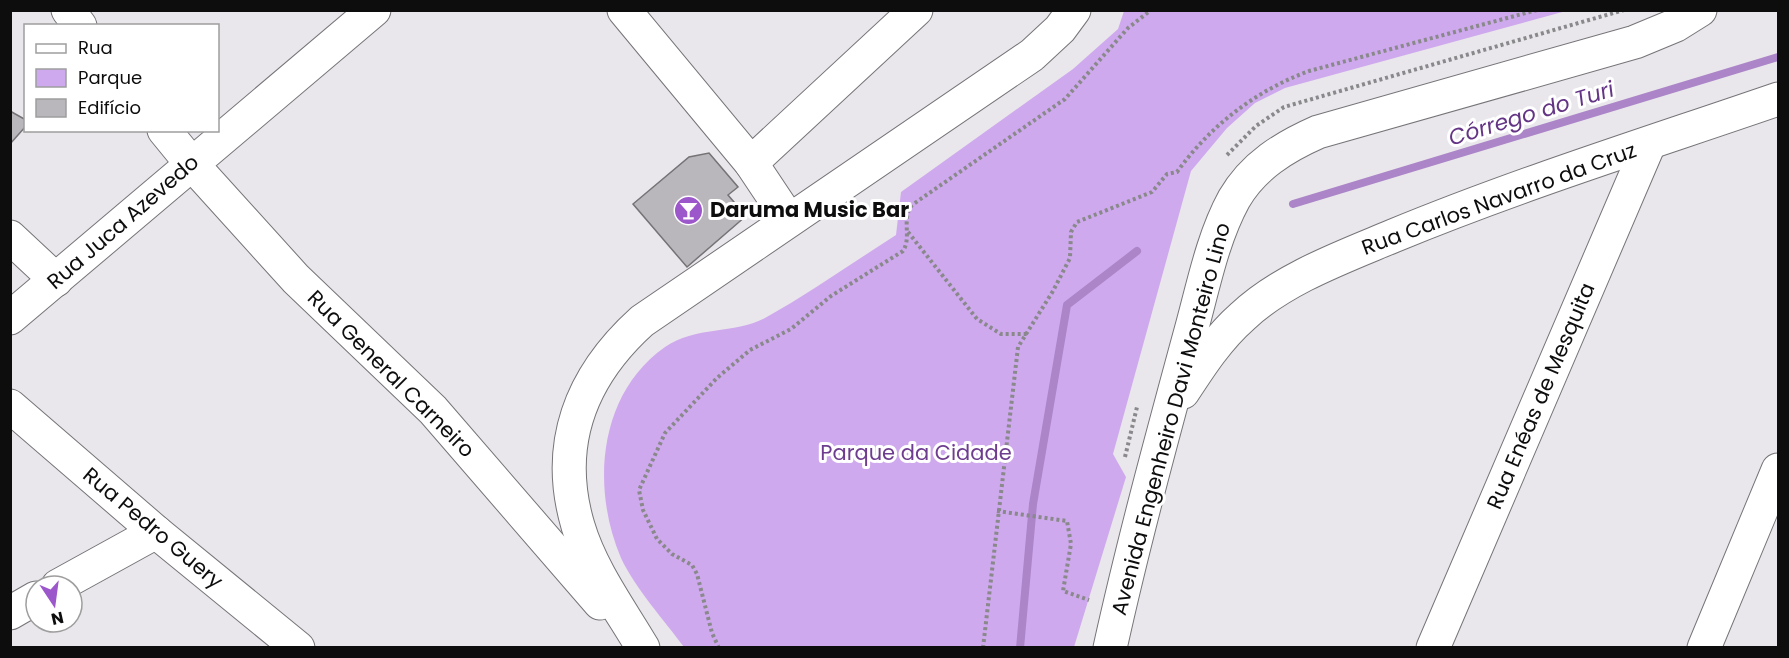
<svg xmlns="http://www.w3.org/2000/svg" width="1789" height="658" viewBox="0 0 1789 658" font-family="Poppins,sans-serif">
<style>
.green{fill:#cfa9ed}
.lines{fill:none;stroke-linecap:round;stroke-linejoin:round}
.stream{stroke:#ab85c8;stroke-width:8}
.building{fill:#b9b7bb;stroke:#757376;stroke-width:1.5}
.minor-casing{stroke:#767478;stroke-width:35}
.major-casing{stroke:#767478;stroke-width:35}
.path{stroke:#89888b;stroke-width:4;stroke-dasharray:3 3;stroke-linecap:butt}
.minor{stroke:#fff;stroke-width:33}
.major{stroke:#fff;stroke-width:33}
.labels{text-anchor:middle;stroke-width:6;stroke-linejoin:round;paint-order:stroke}
.street-label{font-size:21px;fill:#0d0d0e;stroke:#fff}
.poi-label{font-size:21px;font-weight:bold;fill:#0d0d0e;stroke:#fff;text-anchor:start}
.park-label{font-size:21px;fill:#6e3d8f;stroke:#fff}
.water-label{font-size:22px;font-style:italic;fill:#643485;stroke:#fff}
</style>
<rect width="100%" height="100%" fill="#e9e7eb"/>
<path class="green" d="M1124,11H1566L1285,88L1255,103L1227,128L1191,171L1113,454L1126,477L1074,647H684C664,620 635,588 621,558C591,488 598,394 665,347C695,326 736,334 765,318C810,293 852,263 896,235L901,192L1073,69L1118,29Z"/>
<g class="lines">
<g class="stream">
<path d="M1293,204L1778,57"/>
<path d="M1020,648L1033,504L1067,305L1137,251"/>
</g>
</g>
<g class="building">
<path d="M10,111L26,120V126L10,144Z"/>
<path d="M709,153L738,187L728,195L746,216L687,267L633,204L689,157Z"/>
</g>
<g class="lines">
<defs>
<g id="minor">
<path d="M751,163L916,10"/>
<path d="M10,237L56,280"/>
<path d="M10,318L374,10"/>
<path d="M10,406L156,532L298,648"/>
<path d="M58,586L156,532"/>
<path d="M10,613L36,598"/>
<path d="M1433,648L1649,144"/>
<path d="M1704,648L1778,470"/>
</g>
<g id="major">
<path d="M68,10L80,26"/>
<path d="M624,10L751,163L789,220"/>
<path d="M164,130L191,163L296,279L433,410L600,603"/>
<path d="M1183,392C1200,366 1218,338 1242,317C1282,279 1343,257 1393,236C1519,184 1650,143 1778,99"/>
<path d="M643,648C620,609 591,570 578,526C554,445 580,377 642,321L1032,55L1060,29L1074,10"/>
<path d="M1110,648C1133,544 1161,441 1189,338C1202,293 1211,241 1234,199C1253,166 1284,147 1318,132L1635,42L1676,25L1700,10"/>
</g>
</defs>
<use href="#minor" class="minor-casing"/>
<use href="#major" class="major-casing"/>
<g class="path">
<path d="M1227,155L1256,126L1284,107L1624,10"/>
<path d="M908,232L977,319L1001,334H1027"/>
<path d="M1125,457L1137,407"/>
<path d="M997,511L1067,521L1071,544L1063,591L1089,600"/>
<path d="M719,648L712,633L697,574L692,565L672,554L657,539L643,510L639,490L665,433L717,378L750,350L791,329L831,296L903,251C912,237 901,219 912,205L1065,99L1128,28L1151,10"/>
<path d="M983,648L1018,347L1053,291L1070,258L1071,232L1077,222L1152,192L1167,174L1177,172C1210,126 1255,91 1309,71L1537,10"/>
</g>
<use href="#minor" class="minor"/>
<use href="#major" class="major"/>
</g>
<defs>
<symbol id="bar-disc" viewBox="-11 -11 22 22"><circle r="9.5" fill="#9c57cb" stroke="#fff"/><path d="M-6-5H6L.8 .8V4.5H3.5V6h-7V4.5H-.8V.8Z" fill="#fff"/></symbol>
</defs>
<g fill-rule="evenodd">
<use href="#bar-disc" x="672" y="194" width="33" height="33"/>
</g>
<g class="labels">
<g class="street-label">
<text transform="translate(1499 199) rotate(-20)" y="7">Rua Carlos Navarro da Cruz</text>
<text transform="translate(123 222) rotate(-41)" y="7">Rua Juca Azevedo</text>
<text transform="translate(391 374) rotate(45)" y="7">Rua General Carneiro</text>
<text transform="translate(1541 396) rotate(-67)" y="7">Rua Enéas de Mesquita</text>
<text transform="translate(1171 419) rotate(-75)" y="7">Avenida Engenheiro Davi Monteiro Lino</text>
<text transform="translate(153 528) rotate(40)" y="7">Rua Pedro Guery</text>
</g>
<g class="poi-label">
<text x="710" y="217">Daruma Music Bar</text>
</g>
<g class="park-label">
<text x="916" y="460">Parque da Cidade</text>
</g>
<g class="water-label">
<text transform="translate(1531 113) rotate(-17)" y="8">Córrego do Turi</text>
</g>
</g>
<rect width="1789" height="658" fill="none" stroke="#0d0d0e" stroke-width="24"/>
<rect x="24" y="24" width="195" height="108" fill="#ffffff" stroke="#9e9e9f" stroke-width="1.5"/>
<rect x="36" y="44" width="30" height="9" fill="#ffffff" stroke="#9e9e9f" stroke-width="1.5"/>
<text x="78" y="54" font-size="18" fill="#0d0d0e">Rua</text>
<rect x="36" y="69" width="30" height="18" fill="#cfa9ed" stroke="#9e9e9f" stroke-width="1.5"/>
<text x="78" y="84" font-size="18" fill="#0d0d0e">Parque</text>
<rect x="36" y="99" width="30" height="18" fill="#b9b7bb" stroke="#9e9e9f" stroke-width="1.5"/>
<text x="78" y="114" font-size="18" fill="#0d0d0e">Edifício</text>
<g transform="translate(54 604) rotate(167)"><circle r="28" fill="#ffffff" stroke="#9e9e9f" stroke-width="1.5"/>
<path d="M0-4.5L10 22L0 15L-10 22Z" fill="#9c57cb"/>
<text y="-9" font-size="16" font-weight="bold" text-anchor="middle" fill="#0d0d0e">N</text>
</g>
</svg>
